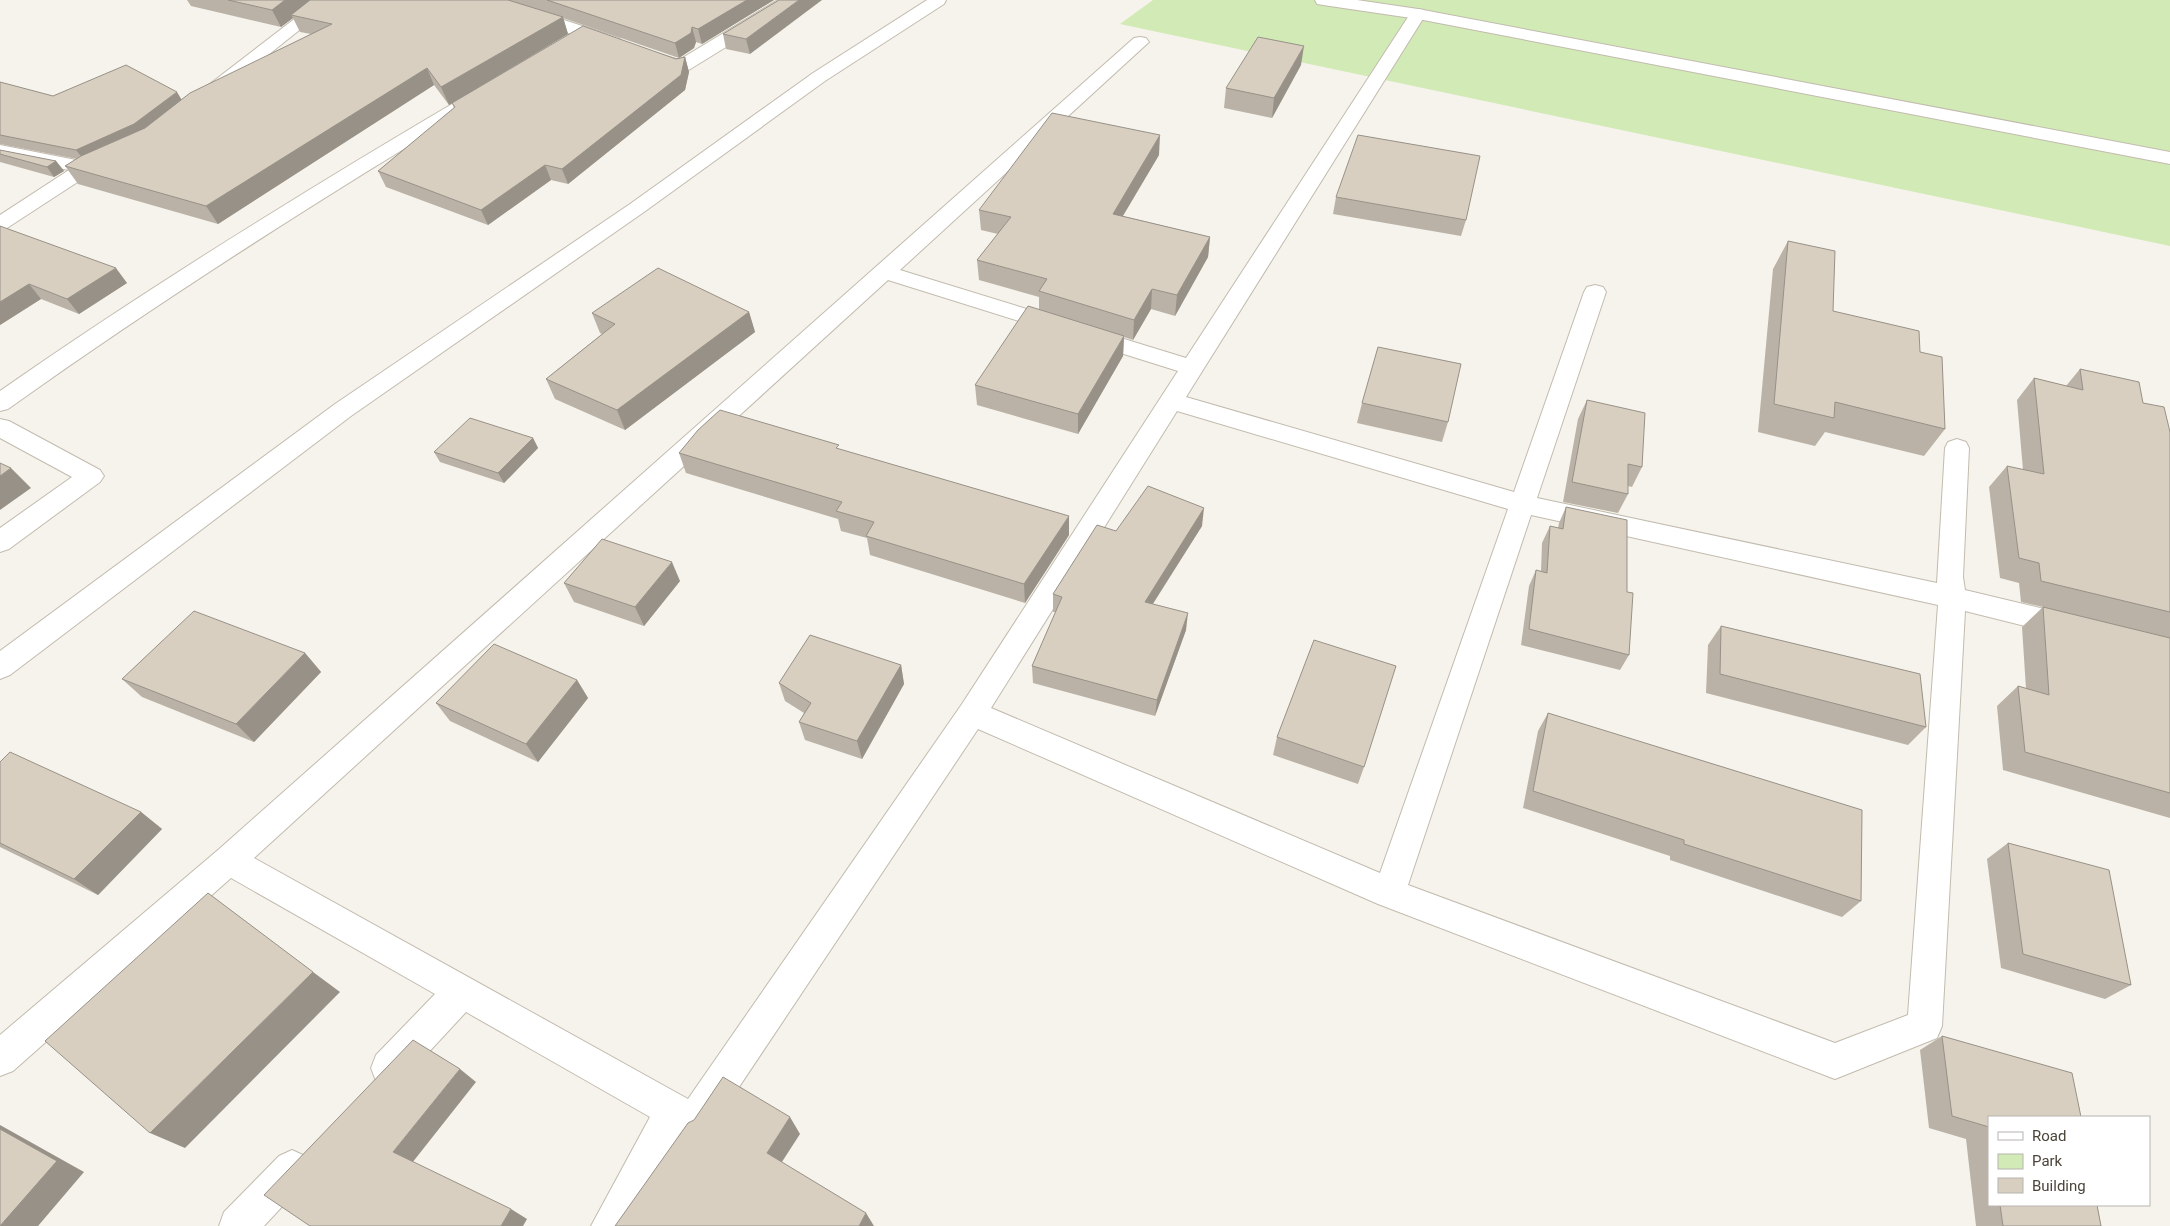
<svg xmlns="http://www.w3.org/2000/svg" width="2170" height="1226" viewBox="0 0 2170 1226" font-family="Roboto,sans-serif">
<style>
.green{fill:#d2eab5}
.lines{fill:none;stroke-linecap:round;stroke-linejoin:round}
.service-casing{stroke:#c2bbae;stroke-width:2}
.minor-casing{stroke:#c2bbae;stroke-width:2}
.service{fill:#fff;fill-rule:evenodd}
.minor{fill:#fff;fill-rule:evenodd}
.wall{fill:#bab2a6}
.shaded-wall{fill:#979187}
.building{fill:#d8cfc1;stroke:#979187}
</style>
<rect width="100%" height="100%" fill="#f6f3ec"/>
<path class="green" d="M1153,0H2170V246L1120,24Z"/>
<g class="lines">
<defs>
<path id="service" d="M1315,0H1357L1418,9L2170,152V164L1418,19L1323,5L1317,4Z"/>
<g id="minor">
<path d="M319,0H337L218,95L212,96L206,95L203,91L206,87Z"/>
<path d="M478,0H503L619,38L622,42L619,46L613,47L607,46L480,4Z"/>
<path d="M778,0H798L796,4L687,71C674,74 659,65 647,61L644,57L647,53L653,52L679,60Z"/>
<path d="M927,0H946L944,4L825,81L644,212L351,416L10,675L0,679V651L335,404L630,204L813,73Z"/>
<path d="M1418,9L1424,10L1426,14L1186,397L1514,492L1584,292L1587,287L1595,285L1603,287L1606,292L1537,498L1937,583L1945,448L1948,442L1957,439L1966,442L1969,448L1963,577L1965,590L2069,615L2079,618L2083,626L2079,634L2069,637L1965,611L1942,1026L1937,1038L1835,1079L1378,904L978,729L707,1135L694,1140L680,1134L631,1226H591L650,1117L466,1012L402,1081L389,1086L376,1081L371,1068L376,1055L435,994L231,878L13,1071L0,1076V1035L218,850L1134,38L1140,37L1146,38L1149,42L900,270L1186,358L1410,14L1412,10ZM888,280L1178,371L962,704L688,1099L254,858ZM1177,411L1508,509L1380,873L991,708ZM1531,515L1938,605L1908,1015L1835,1043L1408,885Z"/>
<path d="M475,92L481,94L484,98L481,102C320,199 162,299 8,409L0,411V391C152,285 309,188 469,94Z"/>
<path d="M0,145L86,162L93,164L96,168L93,172L7,228L0,230V215L69,170L0,157Z"/>
<path d="M0,419L9,421L100,470L104,476L100,482L9,549L0,552V528L72,477L0,438Z"/>
<path d="M292,1150L305,1156L311,1169L305,1182L264,1226H219L224,1212L279,1156Z"/>
</g>
</defs>
<use href="#service" class="service-casing"/>
<use href="#minor" class="minor-casing"/>
<use href="#service" class="service"/>
<use href="#minor" class="minor"/>
</g>
<g class="wall">
<path d="M187,0H774L702,44L696,42L694,48L679,58L563,18L568,34L449,105L434,85L218,224L78,184L65,166L77,159L0,144V82L53,96L182,99L311,34L300,32L293,18L281,27L191,6Z"/>
<path d="M779,0L750,54L726,49L723,34Z"/>
<path d="M685,57L689,72L685,90L568,184L551,180L488,225L386,187L378,171L454,108L452,103Z"/>
<path d="M1301,65L1272,118L1224,108L1226,88Z"/>
<path d="M0,150L56,161L64,171L54,177L0,162Z"/>
<path d="M1159,155L1123,216L1210,237L1208,257L1175,316L1151,309L1133,340L1124,337L1123,356L1078,434L977,405L975,385L1039,310V297L979,280L977,260L998,234L981,230L979,210Z"/>
<path d="M1336,197L1466,220L1461,236L1333,214Z"/>
<path d="M0,226L127,283L79,314L41,299L0,325Z"/>
<path d="M1788,241L1833,311L1920,352L1945,429L1924,456L1825,432L1815,446L1758,432L1773,269Z"/>
<path d="M749,312L755,332L625,430L555,399L546,379L602,334L600,333L592,313Z"/>
<path d="M2080,369L2143,403L2170,432V818L2003,770L1997,706L2018,686L2026,689L2022,627L2043,607L2021,602L2019,583L2000,578L1989,487L2007,466L2023,470L2017,400L2034,378L2066,386Z"/>
<path d="M1587,400L1642,467L1632,487L1628,486V494L1618,513L1563,502L1578,419Z"/>
<path d="M1362,403L1448,422L1442,442L1357,423Z"/>
<path d="M533,438L538,448L504,483L440,462L434,452Z"/>
<path d="M840,449L1069,535L1025,603L870,555L867,538L841,531L838,519L686,473L679,453Z"/>
<path d="M1566,507L1627,592L1629,655L1620,670L1521,645L1529,586L1536,570L1541,571L1542,543L1550,526L1558,528L1559,523Z"/>
<path d="M1202,526L1153,604L1186,630L1155,716L1033,683L1032,666L1056,612H1053V594L1116,531Z"/>
<path d="M680,581L644,626L574,602L564,583Z"/>
<path d="M1721,626L1926,727L1908,745L1706,693L1708,645Z"/>
<path d="M305,653L321,672L254,742L142,697L122,679Z"/>
<path d="M901,665L904,684L862,759L805,740L799,722L804,713L785,701L779,683Z"/>
<path d="M577,680L588,698L538,762L450,721L436,703Z"/>
<path d="M1548,713L1861,901L1842,917L1670,860V856L1523,808L1538,731Z"/>
<path d="M1277,737L1364,767L1358,784L1273,755Z"/>
<path d="M0,762L141,812L162,829L98,895L0,847Z"/>
<path d="M2008,843L2131,985L2105,999L2001,968L1987,859Z"/>
<path d="M1942,1036L1989,1117V1205H2097L2101,1226H1976L1966,1139L1929,1128L1920,1050Z"/>
</g>
<g class="shaded-wall">
<path d="M285,0H316L291,15L293,18L281,27L272,10Z"/>
<path d="M747,0H774L702,44L698,29Z"/>
<path d="M799,0H822L750,54L746,39Z"/>
<path d="M563,17L568,34L449,105L441,87Z"/>
<path d="M692,27L696,42L694,48L679,58L675,43Z"/>
<path d="M1304,46L1301,65L1272,118L1274,98Z"/>
<path d="M685,57L689,72L685,90L568,184L562,169Z"/>
<path d="M427,68L434,85L218,224L206,206Z"/>
<path d="M177,92L183,102L141,134L84,160L76,150Z"/>
<path d="M1160,135L1159,155L1112,234L1113,214Z"/>
<path d="M56,161L64,171L54,177L47,167Z"/>
<path d="M545,165L551,180L488,225L481,210Z"/>
<path d="M1210,237L1208,257L1175,316L1177,295Z"/>
<path d="M116,268L127,283L79,314L67,299Z"/>
<path d="M29,284L41,299L0,325V302Z"/>
<path d="M1152,289L1151,309L1133,340L1134,320Z"/>
<path d="M749,312L755,332L625,430L617,410Z"/>
<path d="M1124,336L1123,356L1078,434V414Z"/>
<path d="M533,438L538,448L504,483L498,473Z"/>
<path d="M11,468L31,488L0,510V476Z"/>
<path d="M1204,508L1202,526L1143,619L1145,602Z"/>
<path d="M1069,516V535L1025,603L1024,584Z"/>
<path d="M672,562L680,581L644,626L635,607Z"/>
<path d="M1188,613L1186,630L1155,716L1157,700Z"/>
<path d="M305,653L321,672L254,742L236,724Z"/>
<path d="M901,665L904,684L862,759L857,741Z"/>
<path d="M577,680L588,698L538,762L526,744Z"/>
<path d="M141,812L162,829L98,895L74,879Z"/>
<path d="M313,972L340,992L185,1148L150,1133Z"/>
<path d="M460,1069L476,1082L412,1163L393,1152Z"/>
<path d="M790,1117L800,1134L778,1168L767,1153Z"/>
<path d="M0,1125L84,1172L38,1226H0Z"/>
<path d="M511,1209L527,1219L523,1226H501Z"/>
<path d="M866,1213L874,1226H859Z"/>
</g>
<g class="building">
<path d="M228,0H285L272,10Z"/>
<path d="M310,0H508L563,17L441,87L427,68L206,206L65,166L81,156L145,128L190,93L332,24L291,15Z"/>
<path d="M547,0H747L698,29L692,27L691,33L675,43Z"/>
<path d="M779,0H799L746,39L723,34Z"/>
<path d="M583,26L676,59L685,57L681,75L562,169L545,165L481,210L378,171L455,107L452,103Z"/>
<path d="M1258,37L1304,46L1274,98L1226,88Z"/>
<path d="M126,65L177,92L134,124L76,150L0,135V82L53,96Z"/>
<path d="M1052,113L1160,135L1113,214L1210,237L1177,295L1152,289L1134,320L1039,291L1047,279L977,260L1011,217L979,210Z"/>
<path d="M1358,135L1480,156L1466,220L1336,197Z"/>
<path d="M0,150L56,161L47,167L0,154Z"/>
<path d="M0,226L116,268L67,299L29,284L0,302Z"/>
<path d="M1788,241L1835,251L1833,311L1919,331L1920,352L1942,357L1945,429L1835,402L1834,418L1774,404Z"/>
<path d="M658,268L749,312L617,410L546,379L615,324L592,313Z"/>
<path d="M1028,306L1124,336L1078,414L975,385Z"/>
<path d="M1378,347L1461,364L1448,422L1362,403Z"/>
<path d="M2080,369L2139,382L2143,403L2164,407L2170,432V612L2041,581L2039,563L2019,558L2007,466L2044,474L2034,378L2083,390Z"/>
<path d="M1587,400L1645,413L1642,467L1628,464V494L1572,482Z"/>
<path d="M720,410L839,445L836,448L1069,516L1024,584L866,536L874,522L836,511L842,502L679,453L698,430Z"/>
<path d="M470,418L533,438L498,473L434,452Z"/>
<path d="M0,463L11,468L0,476Z"/>
<path d="M1148,486L1204,508L1145,602L1188,613L1157,700L1032,666L1062,597L1053,594L1097,525L1116,531Z"/>
<path d="M1566,507L1627,520V592L1633,593L1629,655L1529,629L1536,570L1547,573L1550,526L1563,529Z"/>
<path d="M602,539L672,562L635,607L564,583Z"/>
<path d="M2043,607L2170,638V793L2025,752L2018,686L2049,695Z"/>
<path d="M194,611L305,653L236,724L122,679Z"/>
<path d="M1721,626L1920,674L1926,727L1720,674Z"/>
<path d="M810,635L901,665L857,741L799,722L811,703L779,683Z"/>
<path d="M1314,640L1396,666L1364,767L1277,737Z"/>
<path d="M494,644L577,680L526,744L436,703Z"/>
<path d="M1548,713L1862,810L1861,901L1684,844V840L1533,791Z"/>
<path d="M10,752L141,812L74,879L0,843V762Z"/>
<path d="M2008,843L2109,870L2131,985L2023,954Z"/>
<path d="M208,893L313,972L150,1133L45,1041Z"/>
<path d="M1942,1036L2072,1073L2081,1117H1989V1127L1952,1116Z"/>
<path d="M413,1040L460,1069L393,1152L511,1209L501,1226H310L264,1195Z"/>
<path d="M723,1077L790,1117L767,1153L866,1213L859,1226H615L688,1123L694,1120Z"/>
<path d="M0,1129L57,1161L0,1226Z"/>
<path d="M2000,1205H2097L2101,1226H2003Z"/>
</g>
<rect x="1988" y="1116" width="162" height="90" fill="#ffffff" stroke="#b7b4b0"/>
<rect x="1998" y="1132" width="25" height="8" fill="#ffffff" stroke="#b7b4b0"/>
<text x="2032" y="1141" font-size="15" fill="#4b4439">Road</text>
<rect x="1998" y="1154" width="25" height="15" fill="#d2eab5" stroke="#b7b4b0"/>
<text x="2032" y="1166" font-size="15" fill="#4b4439">Park</text>
<rect x="1998" y="1178" width="25" height="15" fill="#d8cfc1" stroke="#b7b4b0"/>
<text x="2032" y="1191" font-size="15" fill="#4b4439">Building</text>
</svg>
